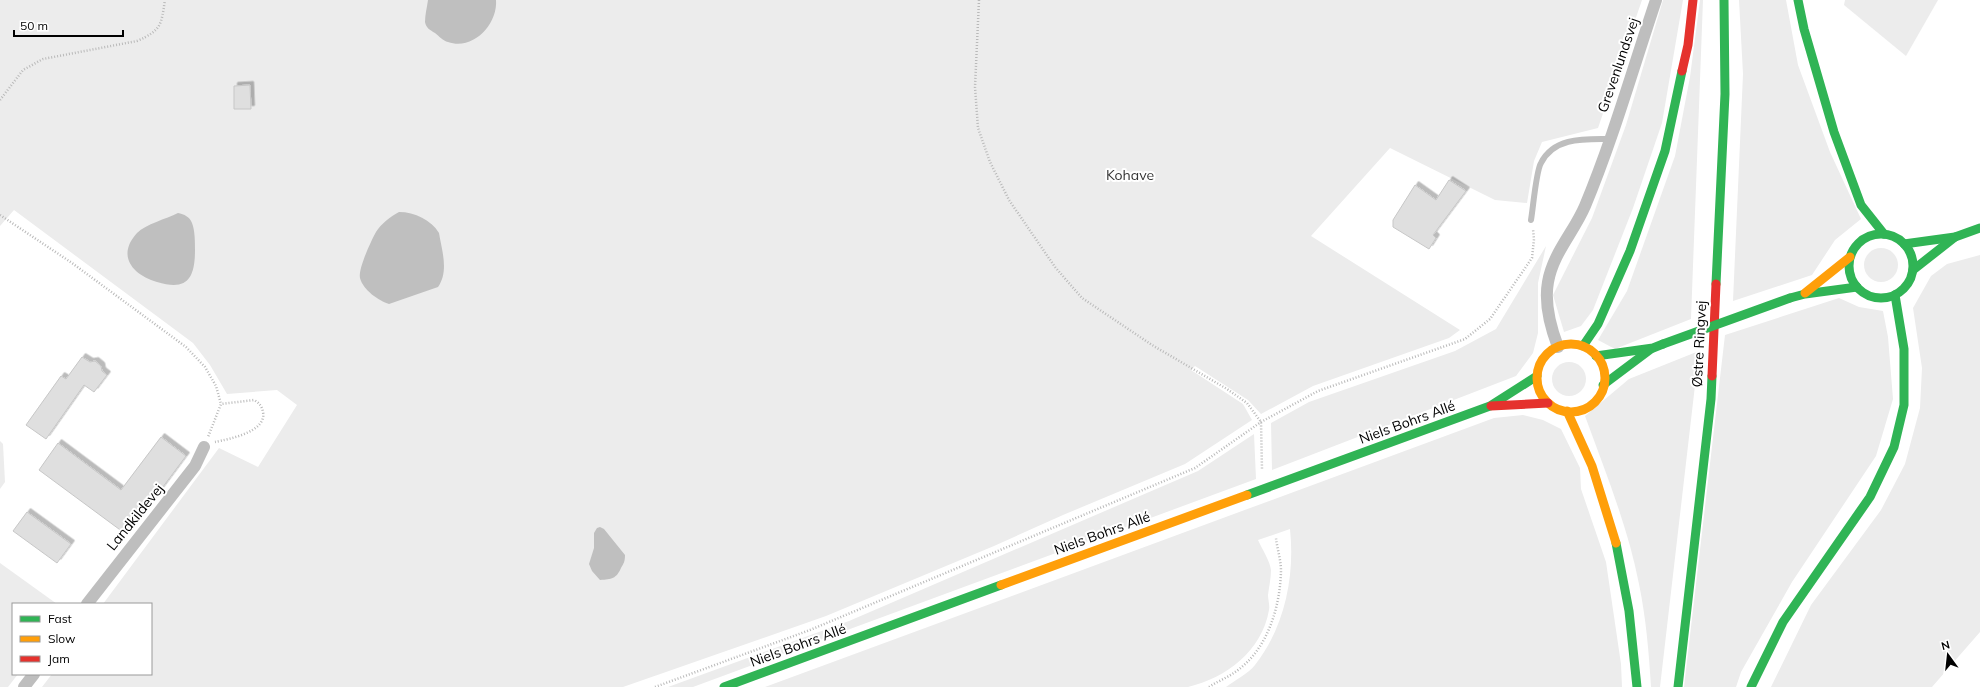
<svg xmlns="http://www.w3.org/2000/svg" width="1980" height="687" viewBox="0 0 1980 687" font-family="Mulish,sans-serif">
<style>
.green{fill:#ececec}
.water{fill:#bfbfbf}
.building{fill:#dfdfdf;stroke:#c7c7c7;filter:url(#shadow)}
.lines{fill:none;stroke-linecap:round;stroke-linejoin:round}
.path{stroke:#b9b9b9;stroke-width:2.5;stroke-dasharray:1 2;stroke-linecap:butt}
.lane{stroke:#bebebe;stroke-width:6}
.street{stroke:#bebebe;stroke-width:12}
.fast{stroke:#30b455;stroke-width:9}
.slow{stroke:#ff9f0a;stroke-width:9}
.jam{stroke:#e5322d;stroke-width:9}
.fast-bridge{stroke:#30b455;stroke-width:9}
.labels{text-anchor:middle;stroke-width:4;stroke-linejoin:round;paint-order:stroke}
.street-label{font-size:14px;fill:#000;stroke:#fff}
.park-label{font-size:14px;fill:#333;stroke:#fff}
</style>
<defs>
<filter id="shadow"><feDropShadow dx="3.5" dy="-3.5" stdDeviation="0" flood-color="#0004"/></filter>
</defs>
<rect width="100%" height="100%" fill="#fff"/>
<g class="green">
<path d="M0,0H1642L1598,128L1542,142L1534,161L1527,203L1495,200L1390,148L1311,236L1460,330L1449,338L1313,386L1261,414L1248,400L1195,366L1191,370L1243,404L1252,420L1185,464L1063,515L994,546L826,616L623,687H42L52,674H151V604H103L219,448L258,467L297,405L277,390L227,394L210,365L193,343L14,210L0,226Z"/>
<path d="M1663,0H1683L1662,123L1633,208L1593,310L1581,326L1564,332L1553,295L1592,218L1626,125Z"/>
<path d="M1700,0H1703L1691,319L1615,349L1598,340L1627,291L1675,156L1690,77Z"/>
<path d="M1739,0H1786L1798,65L1830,152L1861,219L1835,240L1812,275L1733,301L1743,74Z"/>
<path d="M1845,0H1938L1906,56L1844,5Z"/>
<path d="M1546,246L1538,283V333L1533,353L1516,376L1272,470L1271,423L1309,402L1455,351L1496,329Z"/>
<circle cx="1881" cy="265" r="17"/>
<path d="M1980,255V632L1932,687H1771L1811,605L1881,510L1905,464L1920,408L1922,368L1913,308L1931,276L1947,264Z"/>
<path d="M1839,298L1859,307L1883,311L1888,337L1893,399L1876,456L1792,582L1741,672L1736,687H1684L1725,335Z"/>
<path d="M1699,351L1660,687H1651C1649,653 1646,618 1639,584C1628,527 1605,471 1585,416L1629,379Z"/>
<circle cx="1569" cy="379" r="17"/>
<path d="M1523,415L1543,420L1561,429L1580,468L1581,489L1606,562L1621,664L1622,687H1226C1235,680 1248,674 1255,665C1285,627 1295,576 1290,529L1258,540C1262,549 1270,561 1271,570C1271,578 1269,587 1268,595C1268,600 1270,605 1269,610C1262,651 1226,678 1188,687H765L1494,418Z"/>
<path d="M1254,434L1256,479L693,687H668L849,621L1198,471Z"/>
<path d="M0,441L3,444L5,482L0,489Z"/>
<path d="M0,563L57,604H13V674H18L8,687H0Z"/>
</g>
<g class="water">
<path d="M428,0H496C498,24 473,51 448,42C443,41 439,36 435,33C430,30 426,28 425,22C425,15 427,7 428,0Z"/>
<path d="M399,212C415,212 431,220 439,233C442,251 449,271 438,287L389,304C379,301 363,290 360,278C358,269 371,241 376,232C381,224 391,216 399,212Z"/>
<path d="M178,213C184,214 190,217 192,223C195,230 195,243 195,250C195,279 187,291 157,282C133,275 116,256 137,233C146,224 166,219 178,213Z"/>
<path d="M600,527L604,529L625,555C625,561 624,563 621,568C616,579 612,579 600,580L592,571L589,564L594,548V533L597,528Z"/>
</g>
<g class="building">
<path d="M250,85L251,109H234V86Z"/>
<path d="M1449,180L1466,191L1433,235L1436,238L1429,249L1393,227V220L1415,185L1436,200Z"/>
<path d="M82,357L90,362L95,361L101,366L102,371L107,375L94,392L84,385L46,439L26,425L61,376L66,379Z"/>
<path d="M161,437L186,456L127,535L39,470L58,443L121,490Z"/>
<path d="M27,512L71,544L57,563L13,531Z"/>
</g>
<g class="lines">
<g class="path">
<path d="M979,0L975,87L978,128L990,162L1009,200L1055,267L1082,298L1152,345L1227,389L1247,403L1261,422L1262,469"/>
<path d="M0,100L23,70L43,59L137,41C162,30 161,25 165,0"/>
<path d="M0,215L72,263L186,347L205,367L216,386L221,404L208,437"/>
<path d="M215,442C229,439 267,432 263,412C262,406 259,403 254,400L221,404"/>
<path d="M655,687L810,630L1195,468L1261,422L1318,391L1465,339L1490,319L1532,258L1534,239L1533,229"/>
<path d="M1209,687C1218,681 1229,677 1238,670C1268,648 1280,607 1281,571C1281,560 1277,548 1276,538"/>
</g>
<path class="lane" d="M1531,220C1533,209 1536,171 1541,163C1554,137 1584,139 1609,139"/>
<g class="street">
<path d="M1558,347C1550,326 1544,304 1548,282C1553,253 1574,232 1585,206C1613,139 1633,68 1656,0"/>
<path d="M87,604L195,466L204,447"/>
<path d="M24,687L34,674"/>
</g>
<g class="fast">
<path d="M1798,0L1804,29L1834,132L1861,205L1884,234"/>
<circle cx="1881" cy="266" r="32"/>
<path d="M1904,244L1955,237L1980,228"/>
<path d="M1913,270L1955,237"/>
<path d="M1716,284L1725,94L1724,0"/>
<path d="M1790,298L1805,294L1857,287"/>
<path d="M1583,346L1598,324L1630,251L1665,151L1682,71"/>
<path d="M1596,356L1653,348L1663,344"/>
<path d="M1603,385L1651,349"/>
<path d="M1247,495L1490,406L1537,376"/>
<path d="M1616,543L1629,611L1637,687"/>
<path d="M724,687L1001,585"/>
<path d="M1678,687L1711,399L1712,376"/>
<path d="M1751,687L1783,622L1870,497L1894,447L1904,405V349L1895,295"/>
</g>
<g class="slow">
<path d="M1805,293L1850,257"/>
<circle cx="1571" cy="378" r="34"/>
<path d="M1567,411L1592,466L1616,543"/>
<path d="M1001,585L1247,495"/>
</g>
<g class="jam">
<path d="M1682,71L1688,45L1693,0"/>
<path d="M1712,376L1716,284"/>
<path d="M1491,406L1548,403"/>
</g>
<path class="fast-bridge" d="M1663,344L1790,298"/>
</g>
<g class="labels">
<g class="street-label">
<text transform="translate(1618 65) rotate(-71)" y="5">Grevenlundsvej</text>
<text transform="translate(1699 344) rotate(-87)" y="5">Østre Ringvej</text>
<text transform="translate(1407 422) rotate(-20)" y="5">Niels Bohrs Allé</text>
<text transform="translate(135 517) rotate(-51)" y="5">Landkildevej</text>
<text transform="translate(1102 533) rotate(-20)" y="5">Niels Bohrs Allé</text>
<text transform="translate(798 645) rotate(-20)" y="5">Niels Bohrs Allé</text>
</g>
<g class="park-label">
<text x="1130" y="180">Kohave</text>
</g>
</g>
<rect x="12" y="603" width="140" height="72" fill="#ffffff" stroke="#999999"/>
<rect x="20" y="616" width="20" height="6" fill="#30b455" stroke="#999999"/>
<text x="48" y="623" font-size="12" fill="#000000">Fast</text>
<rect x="20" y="636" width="20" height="6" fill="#ff9f0a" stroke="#999999"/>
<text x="48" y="643" font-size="12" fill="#000000">Slow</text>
<rect x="20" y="656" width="20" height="6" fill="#e5322d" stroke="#999999"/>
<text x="48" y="663" font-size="12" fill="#000000">Jam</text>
<g transform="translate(1948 655) rotate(345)" stroke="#ffffff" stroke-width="3" paint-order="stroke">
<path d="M0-3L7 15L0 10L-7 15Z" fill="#000000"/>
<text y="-6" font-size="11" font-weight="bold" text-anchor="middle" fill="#000000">N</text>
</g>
<path d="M14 30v6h109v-6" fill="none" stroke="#000000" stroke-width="2"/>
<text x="20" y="30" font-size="12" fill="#000000" stroke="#ffffff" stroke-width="3" paint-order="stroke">50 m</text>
</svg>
